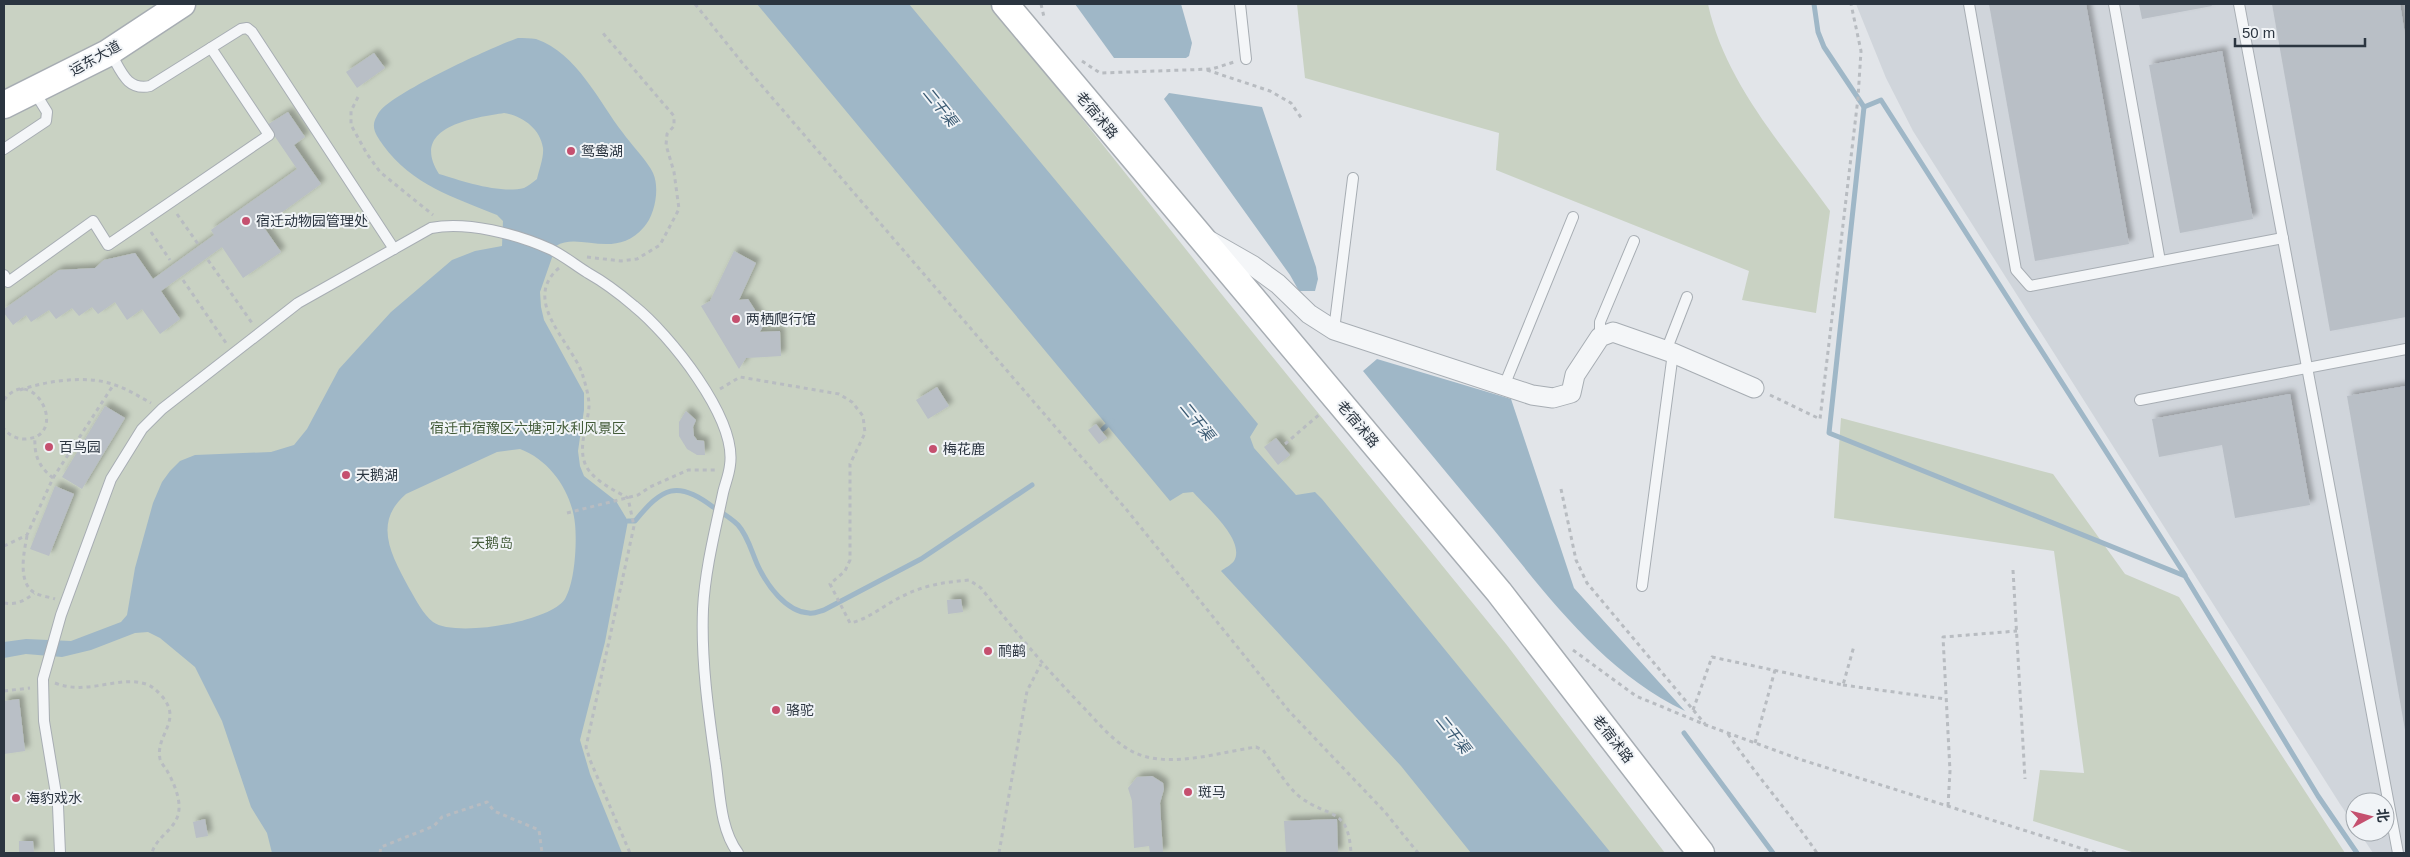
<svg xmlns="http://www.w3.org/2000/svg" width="2410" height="857" viewBox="0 0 2410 857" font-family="Arial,'Noto Sans SC',sans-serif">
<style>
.built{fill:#d0d5db}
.green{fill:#c9d2c3}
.water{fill:#9fb7c7;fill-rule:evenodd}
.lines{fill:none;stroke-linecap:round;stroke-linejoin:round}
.stream{stroke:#9fb7c7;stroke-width:5}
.building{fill:#b9bfc6;filter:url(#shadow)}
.lane-casing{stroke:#a7adb3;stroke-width:12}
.street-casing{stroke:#a7adb3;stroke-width:21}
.secondary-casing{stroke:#a7adb3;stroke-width:29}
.path{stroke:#b8bcc1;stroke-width:3;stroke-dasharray:4 4;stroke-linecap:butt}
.lane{stroke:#f4f6f8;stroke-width:10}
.street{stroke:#f4f6f8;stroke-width:19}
.secondary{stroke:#fff;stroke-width:26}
.poi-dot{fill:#c5506f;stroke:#f1f4f7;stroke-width:2}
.labels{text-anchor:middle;stroke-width:4;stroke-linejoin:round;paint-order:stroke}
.street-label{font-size:14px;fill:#2b3540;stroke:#f1f4f7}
.poi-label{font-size:14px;fill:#2b3540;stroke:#f1f4f7;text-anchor:start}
.park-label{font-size:14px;fill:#435b39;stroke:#f1f4f7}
.water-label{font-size:15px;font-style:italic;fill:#385871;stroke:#f1f4f7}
</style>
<defs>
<filter id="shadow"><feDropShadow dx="4.5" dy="-4.5" stdDeviation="2.5" flood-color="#0004"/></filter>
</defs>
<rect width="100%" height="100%" fill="#e2e5e9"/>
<path class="built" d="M1856,4H2406V853H2373L2359,832H2385V802H2355V826L2340,804L1913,131L1886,78Z"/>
<g class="green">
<path d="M4,4H991L1219,291L1506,644L1665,853H4Z"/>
<path d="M1297,4H1708C1725,83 1784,147 1830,211L1816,313L1742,300L1749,271L1496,170L1499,133L1305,78Z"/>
<path d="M1841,418L2053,474L2125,574L2179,597L2345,853H2135L2033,821L2040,770L2084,773L2054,551L1834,518Z"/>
</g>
<g class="water">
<path d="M757,4H909L1258,424L1250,437L1254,448L1296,495L1315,492L1322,499L1611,853H1471L1401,766L1221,571C1225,568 1231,565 1234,561C1246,540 1206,507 1193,492L1183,493L1170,501Z"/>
<path d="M1075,4H1181L1192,43L1189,56L1186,58H1114Z"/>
<path d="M518,38C523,38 531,38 536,39C577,53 599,102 623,133C630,143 649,163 653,173C660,188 655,215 644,227C615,261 579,231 556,246L540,292L541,307L544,320L584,393V410L578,451L580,466L584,476L616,501L628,521L605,642L580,740L590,774L622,853H272L267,833L251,807L222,721L195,667L160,638L148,632L135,633L91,650L62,657L26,654L4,658V642L26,639L71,641L121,622L127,615L135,568L153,503L162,482L170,471L180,461L195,455L271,452L294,445L307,429L339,369L391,312L452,260L475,251L502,246L503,221L497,215C453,197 412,185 383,145C379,139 373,132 374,124C374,121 378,113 380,111C397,91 490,48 518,38ZM504,113C522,116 540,128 543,148C544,157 539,170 537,179C533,182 528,186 524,188C500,194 462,181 439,174C409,127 472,118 504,113ZM520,449C550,460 572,492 575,524C577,543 575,582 565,599C550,622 455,638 433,622C423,614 416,600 409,588C392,556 372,523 406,494L497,452Z"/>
<path d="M1169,93L1262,107L1316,267L1318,279L1315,291H1299L1290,275L1164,99Z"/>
<path d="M1377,359L1511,399L1574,588L1685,711C1604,672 1550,599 1494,530C1450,477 1406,424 1363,371Z"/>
</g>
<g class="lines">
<g class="stream">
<path d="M1814,4L1818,32L1824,47L1864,107L1829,433L2185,576L2318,796L2357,853"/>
<path d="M1864,107L1881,100L2185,575"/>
<path d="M1103,429L1112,421"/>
<path d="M628,521H635C662,488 677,479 713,507C721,512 731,518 738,525C748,536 752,553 758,566C767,585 786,612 809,613C814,614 820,611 824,610L921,559L1032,485"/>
<path d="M1684,733L1773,853"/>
</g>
</g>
<g class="building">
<path d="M1989,4H2086L2129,244L2035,261Z"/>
<path d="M2139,4H2211L2212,6L2142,19Z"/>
<path d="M2272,4H2400L2406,41V317L2330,331Z"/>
<path d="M2222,51L2253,219L2180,233L2149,65Z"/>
<path d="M374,53L385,68L357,88L346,72Z"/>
<path d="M288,112L305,137L294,145L321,184L263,226L281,252L243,278L222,247L161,291L180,319L160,334L142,309L127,320L115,302L98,314L92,307L79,316L72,308L56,319L49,310L31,322L26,315L13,325L4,313V309L59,270L95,268L104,260L135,253L153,279L214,235L211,230L297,169L267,125Z"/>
<path d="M734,251L756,263L739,300L748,299L764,324L760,332L780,331L781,356L746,358L739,369L701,306L710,301Z"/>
<path d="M2406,386V730H2405L2347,396Z"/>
<path d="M937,387L949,406L928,419L916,400Z"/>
<path d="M2290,394L2310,505L2235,518L2222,445L2159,457L2152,419Z"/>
<path d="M105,406L125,418L82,489L62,477Z"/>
<path d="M686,411L696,420L693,427L694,436L697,440L704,441L705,455H697L687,449L679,436V422Z"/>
<path d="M1096,424L1107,438L1099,444L1088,430Z"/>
<path d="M1276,438L1290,455L1278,465L1264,447Z"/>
<path d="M55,486L74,494L49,556L30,549Z"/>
<path d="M961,599L963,612L948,614L947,600Z"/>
<path d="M19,699L25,751L4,754V701Z"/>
<path d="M1152,776L1163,783L1164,789L1160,803L1163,853H1150L1149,846L1134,848L1132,801L1128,788L1137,777Z"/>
<path d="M205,819L208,836L196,838L193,822Z"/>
<path d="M1337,819L1338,853H1286L1284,821Z"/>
<path d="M19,841H33L34,853H19Z"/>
</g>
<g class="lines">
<defs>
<g id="lane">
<path d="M1240,4L1246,59"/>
<path d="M1969,4L2016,270L2030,286L2283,238"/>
<path d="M2114,4L2160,261"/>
<path d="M2239,4L2398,853"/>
<path d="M110,52C121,70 126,91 150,86L241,29L247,28L252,32L394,249"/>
<path d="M4,149L46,121L47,112L34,91"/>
<path d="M4,275L8,282L93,221L108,245L269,135L211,48"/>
<path d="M1334,330L1353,178"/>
<path d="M1600,337V322L1634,241"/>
<path d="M1666,351L1687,297"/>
<path d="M1504,386L1573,217"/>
<path d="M2140,400L2406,349"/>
<path d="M1642,586L1673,353"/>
<path d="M60,853L58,806L44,721L43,679L61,615L111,479L142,429L162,409L298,303L431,228C467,221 517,234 550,249C563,255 575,265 588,273C604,282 620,294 634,306C669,334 737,418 730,465C729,475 725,484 723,493C715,531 705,570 703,609C701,659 708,710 715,759C720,789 719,828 738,853"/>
</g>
<path id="street" d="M1210,241L1252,265L1278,284L1309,314L1334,330L1532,395L1553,398L1571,393L1575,375L1600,337L1613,332L1673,353L1754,388"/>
<g id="secondary">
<path d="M1005,4L1499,592L1701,853"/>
<path d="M4,105L106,54L182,4"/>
</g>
</defs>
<use href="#lane" class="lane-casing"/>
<use href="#street" class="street-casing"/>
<use href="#secondary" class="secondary-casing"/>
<g class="path">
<path d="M695,4L744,65L1126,509L1289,711L1385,812L1418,853"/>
<path d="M1041,4L1044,17"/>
<path d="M1082,61L1100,73L1212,69L1234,62"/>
<path d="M1207,70L1270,91L1291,103L1302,119"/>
<path d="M358,97L351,111V125L367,154L380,172L433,215"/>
<path d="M177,214L198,244"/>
<path d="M151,232L170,260"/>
<path d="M587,257L621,261L637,259L660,245L679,209L674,172L666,145L667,134L674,126V116L602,32"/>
<path d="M208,260L252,323"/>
<path d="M559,268C521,300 570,341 582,373C585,383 589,395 589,406C588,425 577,447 586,466C594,481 614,490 628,498L634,526L586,747L590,760L630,853"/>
<path d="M183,280L226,343"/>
<path d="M720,389L740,377L839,394L852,402L863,416L865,433L850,464V560L845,571L830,584L850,623C870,619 886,603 905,595C925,585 946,582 969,580L981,588C1015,631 1047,670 1085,709C1102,727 1121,751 1147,757C1182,765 1222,752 1256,747L1263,750C1273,763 1288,788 1300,797C1329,819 1348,806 1351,853"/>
<path d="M20,390C46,381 85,375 112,384C126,388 138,396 151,403"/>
<path d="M1770,395L1820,419L1858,98L1861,51L1851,4"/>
<path d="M4,400C33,361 72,438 24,439C16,439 9,435 4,429"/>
<path d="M1285,444L1321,413"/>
<path d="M53,478L114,384"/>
<path d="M1561,489L1576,560L1587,583L1705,724"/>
<path d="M567,513L638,495L650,487L688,470H716"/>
<path d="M27,536C24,552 17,583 35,593C41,596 49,597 55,599"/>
<path d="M4,546L27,535L53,478C38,466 34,455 35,436"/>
<path d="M2013,570L2025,779"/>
<path d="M4,603C16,605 25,601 34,593"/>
<path d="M1573,650L1636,696L1706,725L1799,759L2096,853"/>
<path d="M55,683C88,696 118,675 146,684C152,686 156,690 161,695C184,721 155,734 160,759C161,763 164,766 166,769C172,779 180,796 179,809C178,829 156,836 152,853"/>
<path d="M1843,685L1945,699"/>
<path d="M4,691L30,688"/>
<path d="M1693,710L1712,657L1843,685L1854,646"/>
<path d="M1728,734C1756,775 1789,812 1817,853"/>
<path d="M1755,743L1775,670"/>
<path d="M1948,806L1950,771L1943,637L2017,631"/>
<path d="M380,853L381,847L434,826L442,817L487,802L494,811L539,830L542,853"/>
<path d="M999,853L1027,691L1041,664"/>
</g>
<use href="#lane" class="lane"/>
<use href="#street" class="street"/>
<use href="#secondary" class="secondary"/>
</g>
<g class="poi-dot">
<circle cx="571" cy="151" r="5"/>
<circle cx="246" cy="221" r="5"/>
<circle cx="736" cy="319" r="5"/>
<circle cx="49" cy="447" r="5"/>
<circle cx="933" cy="449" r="5"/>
<circle cx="346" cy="475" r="5"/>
<circle cx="988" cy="651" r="5"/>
<circle cx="776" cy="710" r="5"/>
<circle cx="1188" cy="792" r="5"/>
<circle cx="16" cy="798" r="5"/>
</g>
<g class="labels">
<g class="street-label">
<text transform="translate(95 58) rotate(-29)" y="5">运东大道</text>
<text transform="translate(1097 115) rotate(50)" y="5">老宿沭路</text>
<text transform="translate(1358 424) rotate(50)" y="5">老宿沭路</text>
<text transform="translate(1613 739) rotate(52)" y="5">老宿沭路</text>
</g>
<g class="poi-label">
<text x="581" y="156">鸳鸯湖</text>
<text x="256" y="226">宿迁动物园管理处</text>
<text x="746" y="324">两栖爬行馆</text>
<text x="59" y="452">百鸟园</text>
<text x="943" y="454">梅花鹿</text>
<text x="356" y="480">天鹅湖</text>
<text x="998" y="656">鸸鹋</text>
<text x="786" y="715">骆驼</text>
<text x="1198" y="797">斑马</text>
<text x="26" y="803">海豹戏水</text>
</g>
<g class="park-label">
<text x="528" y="433">宿迁市宿豫区六塘河水利风景区</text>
<text x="492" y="548">天鹅岛</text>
</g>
<g class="water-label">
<text transform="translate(940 107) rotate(51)" y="5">二干渠</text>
<text transform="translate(1197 421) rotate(51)" y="5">二干渠</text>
<text transform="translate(1453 734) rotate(51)" y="5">二干渠</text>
</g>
</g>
<rect width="2410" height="857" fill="none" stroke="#2b3540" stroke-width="10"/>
<g transform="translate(2370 817) rotate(83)"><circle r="24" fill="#f1f4f7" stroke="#a2a8ae"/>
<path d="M0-4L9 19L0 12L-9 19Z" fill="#c5506f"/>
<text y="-8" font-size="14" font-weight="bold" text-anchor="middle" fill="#2b3540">北</text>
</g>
<path d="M2235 38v8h130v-8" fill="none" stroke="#2b3540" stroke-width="2.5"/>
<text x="2242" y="38" font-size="15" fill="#2b3540" stroke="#f1f4f7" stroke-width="4" paint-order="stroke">50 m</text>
</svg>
